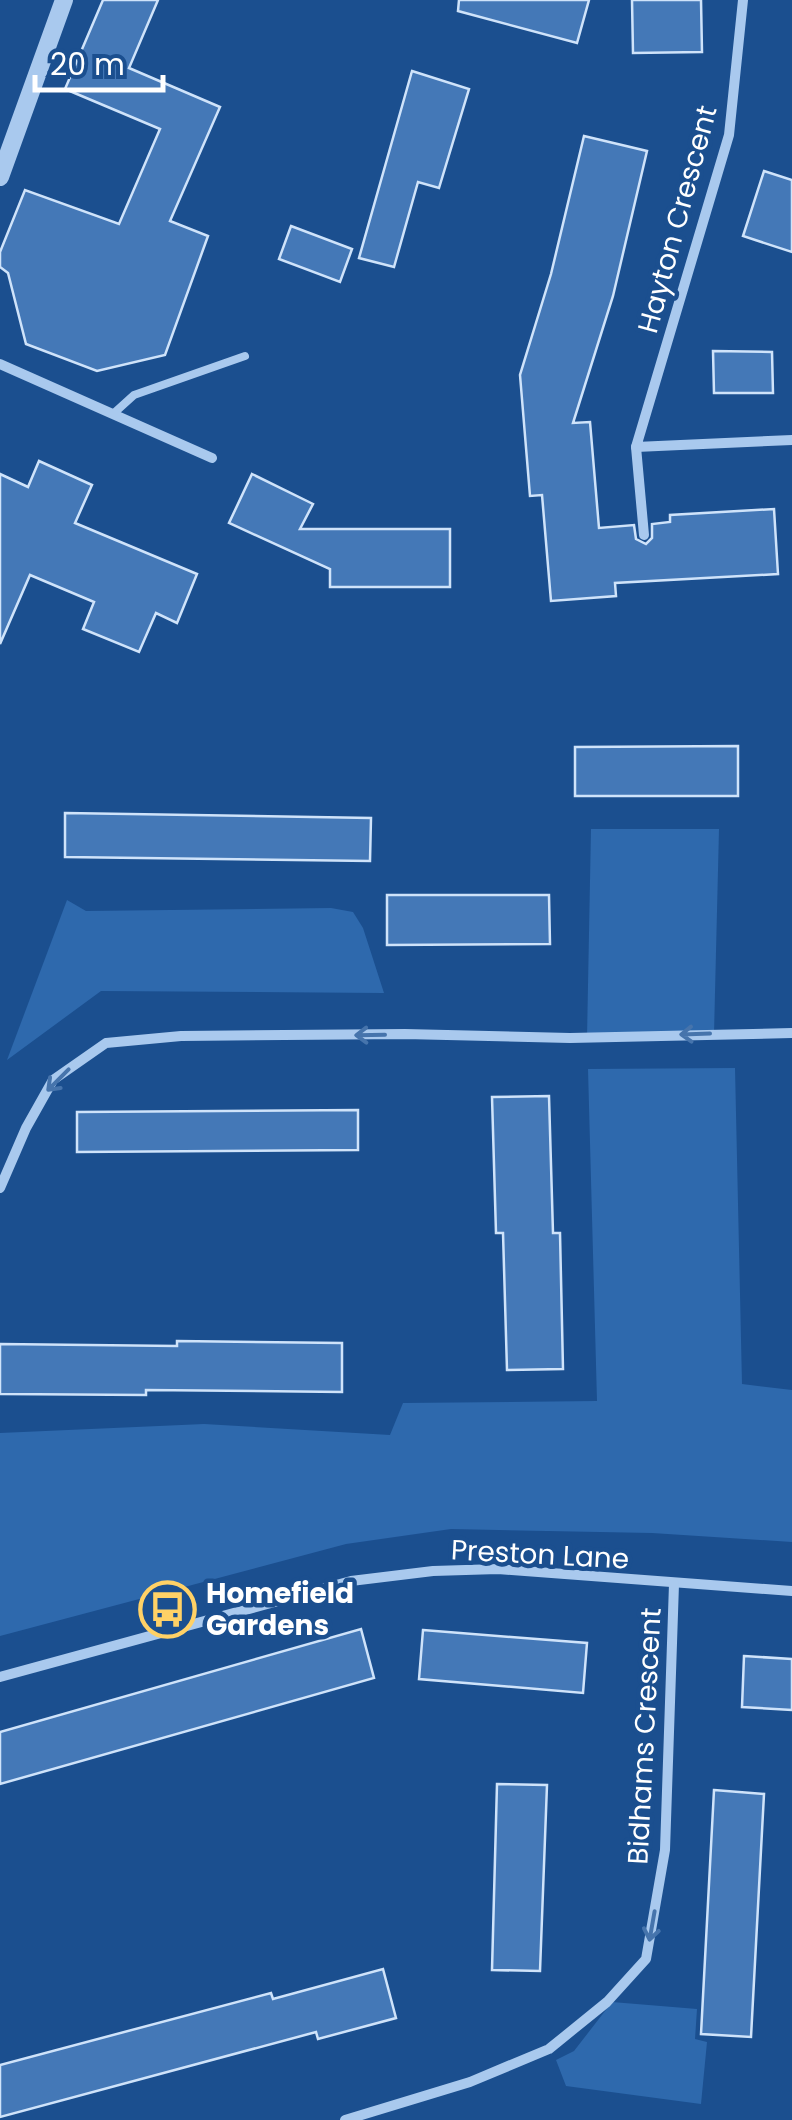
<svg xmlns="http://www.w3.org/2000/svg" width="792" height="2120" viewBox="0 0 792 2120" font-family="Poppins,sans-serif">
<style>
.green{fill:#2e69ad}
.building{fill:#4478b7;stroke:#cfe3fa;stroke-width:2.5}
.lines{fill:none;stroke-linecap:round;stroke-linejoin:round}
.service{stroke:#a9c9ee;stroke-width:8}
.minor{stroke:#a9c9ee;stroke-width:10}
.tertiary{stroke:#a9c9ee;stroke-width:18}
.oneway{stroke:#4674ac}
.labels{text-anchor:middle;stroke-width:9;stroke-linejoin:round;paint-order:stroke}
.street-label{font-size:28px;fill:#fff;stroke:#1b4f8f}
.poi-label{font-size:28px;font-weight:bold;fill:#fff;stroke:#1b4f8f;text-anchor:start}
</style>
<rect width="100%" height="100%" fill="#1b4f8f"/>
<g class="green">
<path d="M591,829H719L714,1034L587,1038Z"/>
<path d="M67,900L86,911L331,908L353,912L363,928L384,993L101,991L7,1060Z"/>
<path d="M735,1068L742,1384L792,1390V1542L652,1533L451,1529L346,1544L0,1636V1433L204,1424L390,1435L403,1403L597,1401L588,1069Z"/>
<path d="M612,2002L697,2009L695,2039L707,2042L701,2104L566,2086L556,2060L574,2051Z"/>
</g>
<g class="building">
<path d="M103,0H158L129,68L220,107L170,221L208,236L165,355L97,371L26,344L8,273L0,267V252L25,190L119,224L160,129L65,89Z"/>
<path d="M459,0H589L577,43L458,11Z"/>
<path d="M632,0H701L702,52L633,53Z"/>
<path d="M412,71L469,89L439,188L418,182L394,267L359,258Z"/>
<path d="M584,136L647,151L613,296L573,423L590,422L599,528L634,525L636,539L646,544L652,538V524L670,522V515L774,509L778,574L615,583L616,596L551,601L542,495L530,496L520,375L551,274Z"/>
<path d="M764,171L792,180V252L743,236Z"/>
<path d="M291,226L352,249L340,282L279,259Z"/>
<path d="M713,351L772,352L773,393H714Z"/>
<path d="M39,461L92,485L75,523L197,574L177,623L156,613L139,652L83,629L94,602L30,575L0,644V474L28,487Z"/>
<path d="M252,474L313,504L300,529H450V587H330V569L229,523Z"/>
<path d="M738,746V796H575V747Z"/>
<path d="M65,813L371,818L370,861L65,857Z"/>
<path d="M387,895H549L550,944L387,945Z"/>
<path d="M549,1096L553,1233H560L563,1369L507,1370L503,1233H496L492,1097Z"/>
<path d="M358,1110V1150L77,1152V1112Z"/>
<path d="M177,1341L342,1343V1392L146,1390V1395L0,1394V1344L177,1346Z"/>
<path d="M361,1629L374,1678L0,1784V1732Z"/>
<path d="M423,1630L587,1643L583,1693L419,1679Z"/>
<path d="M744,1656L792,1659V1710L742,1707Z"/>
<path d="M497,1784L547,1785L540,1971L492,1970Z"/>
<path d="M714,1790L764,1794L751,2037L701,2034Z"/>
<path d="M383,1969L396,2018L318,2039L316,2032L0,2117V2065L271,1993L273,1999Z"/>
</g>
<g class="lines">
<path class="service" d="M113,414L134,395L245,356"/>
<g class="minor">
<path d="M743,0L729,135L636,447L792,440"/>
<path d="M0,364L212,458"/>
<path d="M636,447L644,535"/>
<path d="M0,1188L26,1128L53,1080L106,1043L181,1036L405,1034L570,1038L792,1033"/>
<path d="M0,1677L351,1581L433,1571L498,1569L792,1591"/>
<path d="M345,2120L470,2082L549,2049L607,2002L646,1959L665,1850L674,1584"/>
</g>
<path class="tertiary" d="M0,177L64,0"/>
</g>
<defs><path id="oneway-shaft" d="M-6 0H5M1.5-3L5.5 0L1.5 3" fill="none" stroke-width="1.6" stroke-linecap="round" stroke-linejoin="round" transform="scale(2.5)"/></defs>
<g class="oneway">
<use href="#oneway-shaft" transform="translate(695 1034) rotate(178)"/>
<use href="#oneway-shaft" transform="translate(370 1035) rotate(179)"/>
<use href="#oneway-shaft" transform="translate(58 1080) rotate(135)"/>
<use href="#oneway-shaft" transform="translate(652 1926) rotate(100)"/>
</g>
<defs>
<symbol id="bus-ring" viewBox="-11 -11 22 22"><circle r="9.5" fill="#1b4f8f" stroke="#ffd166" stroke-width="1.5"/><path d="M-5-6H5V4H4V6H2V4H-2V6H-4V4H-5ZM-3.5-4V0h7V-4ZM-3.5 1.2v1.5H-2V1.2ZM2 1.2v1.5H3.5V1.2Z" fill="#ffd166"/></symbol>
</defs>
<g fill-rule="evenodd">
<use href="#bus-ring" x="136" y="1578" width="63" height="63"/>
</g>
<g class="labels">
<g class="street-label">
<text transform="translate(677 219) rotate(-75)" y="10">Hayton Crescent</text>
<text transform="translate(540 1554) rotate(3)" y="10">Preston Lane</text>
<text transform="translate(644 1736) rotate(-87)" y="10">Bidhams Crescent</text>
</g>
<g class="poi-label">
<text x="206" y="1603">Homefield<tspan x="206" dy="32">Gardens</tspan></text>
</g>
</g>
<path d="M35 75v15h128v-15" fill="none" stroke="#ffffff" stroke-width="5"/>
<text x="50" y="75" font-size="30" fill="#ffffff" stroke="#1b4f8f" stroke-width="8" paint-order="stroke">20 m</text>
</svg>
